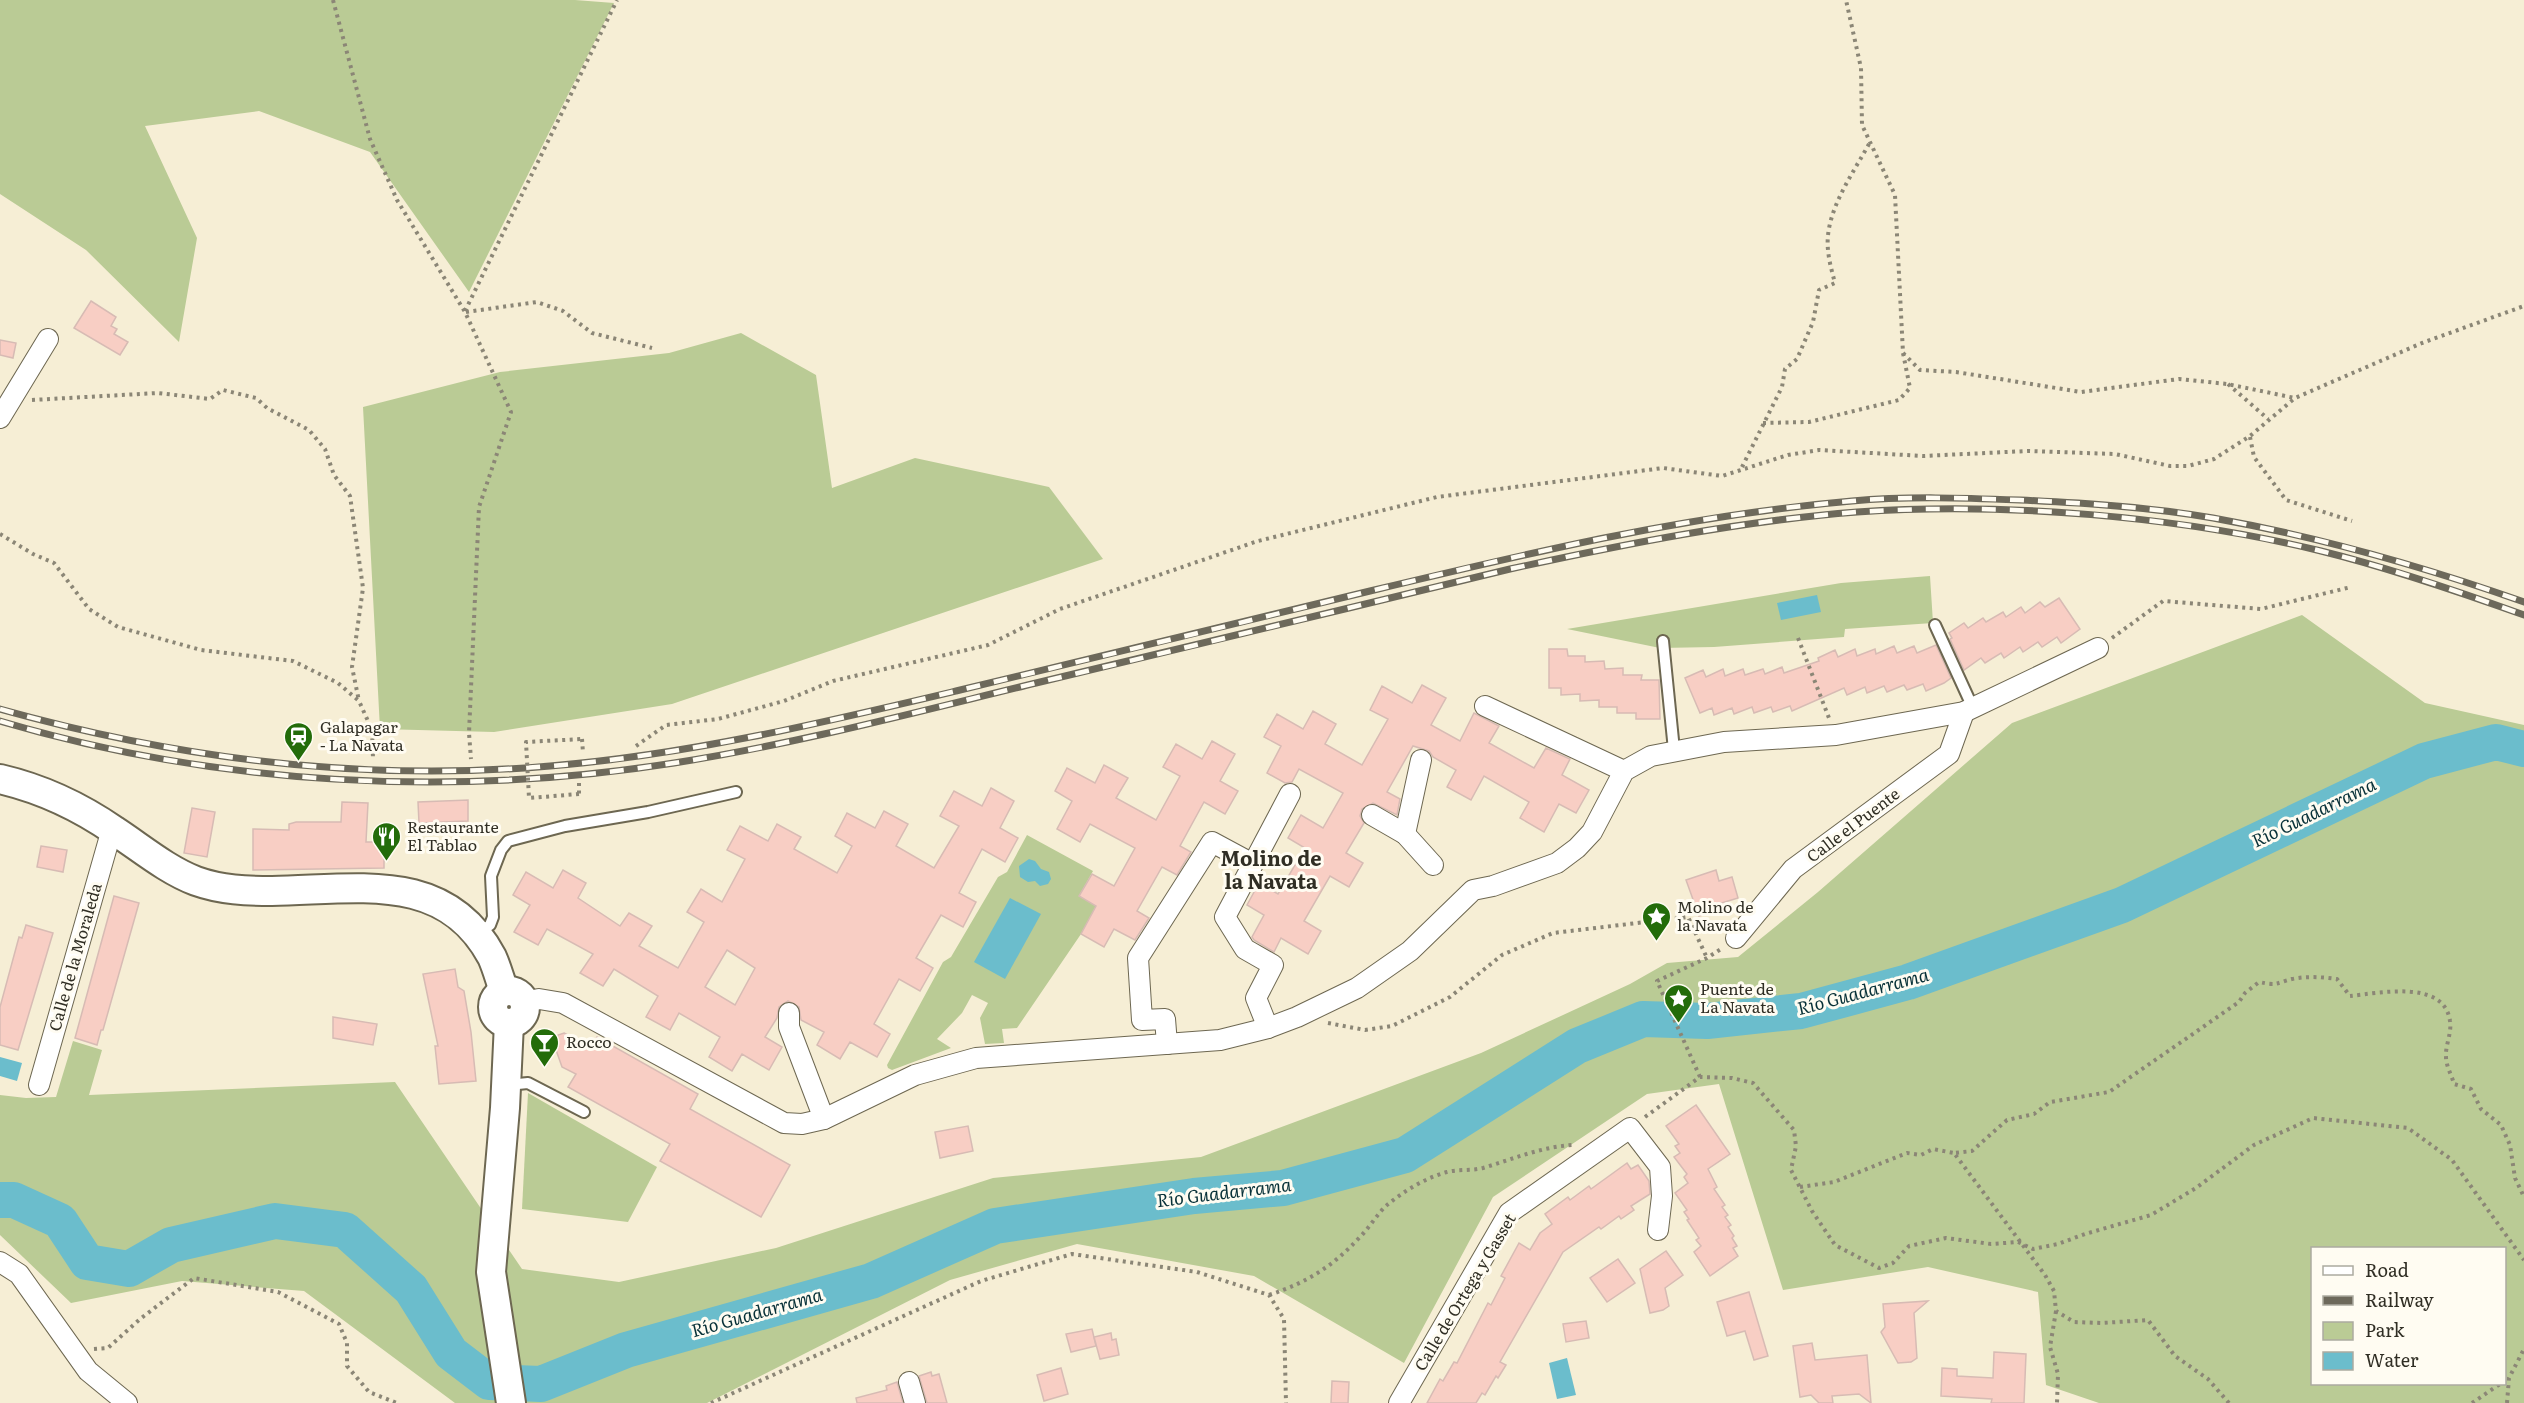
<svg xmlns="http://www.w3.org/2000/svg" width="2524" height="1403" viewBox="0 0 2524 1403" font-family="Literata,serif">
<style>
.green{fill:#bacb95;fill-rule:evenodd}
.water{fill:#6bbdcc}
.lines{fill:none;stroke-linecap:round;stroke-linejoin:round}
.river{stroke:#6bbdcc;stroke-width:36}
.building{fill:#f8cec4;stroke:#d7bbb4;stroke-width:1.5;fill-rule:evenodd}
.lane-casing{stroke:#6d6751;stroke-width:14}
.street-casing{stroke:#6d6751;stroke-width:22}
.secondary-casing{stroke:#6d6751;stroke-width:32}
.path{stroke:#8b8676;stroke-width:4;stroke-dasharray:3 4.5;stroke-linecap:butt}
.lane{stroke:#fff;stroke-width:10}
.street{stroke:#fff;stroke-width:20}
.secondary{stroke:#fff;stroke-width:28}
.rail-casing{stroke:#6d695b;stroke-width:7}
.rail{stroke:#fffcf2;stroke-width:4.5;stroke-dasharray:14;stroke-linecap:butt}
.path-bridge{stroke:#8b8676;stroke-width:4;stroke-dasharray:3 4.5;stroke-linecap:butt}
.labels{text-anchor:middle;stroke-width:6;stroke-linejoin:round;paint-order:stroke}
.poi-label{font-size:16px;fill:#302e24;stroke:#fffcf2;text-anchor:start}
.street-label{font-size:16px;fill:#302e24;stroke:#fffcf2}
.water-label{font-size:18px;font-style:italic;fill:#083138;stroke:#fffcf2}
.quarter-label{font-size:20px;font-weight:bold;fill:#302e24;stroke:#fffcf2}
</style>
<rect width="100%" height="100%" fill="#f6eed5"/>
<g class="green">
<path d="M0,0H575L614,3L469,292L370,152L259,111L145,126L197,238L179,342L86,250L0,194Z"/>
<path d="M741,333L816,375L832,488L915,458L1049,487L1103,559L672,704L494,732L380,729L363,407L500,372L669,353Z"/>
<path d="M1930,576L1933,623L1845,629L1844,637L1714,647L1660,648L1567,629L1841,583Z"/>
<path d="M2302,615L2425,703L2524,725V1403H2099L2046,1385L2038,1292L1928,1267L1783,1290L1719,1084L1647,1094L1493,1197L1404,1363L1254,1276L1077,1244L950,1280L707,1403H455L304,1291L182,1281L71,1303L0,1235V1095L26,1098L56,1097L73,1041L102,1050L89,1095L395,1082L522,1269L619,1282L776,1248L993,1178L1201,1157L1481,1053L1630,984L1667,963L1738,957L1818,892L2012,723ZM2312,1248H2504V1384H2312Z"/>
<path d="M1027,835L1093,871L1079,896L1097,906L1081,934L1017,1028L1002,1029L1004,1043L985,1044L980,1018L988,1003L972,995L962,1013L937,1039L951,1048L892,1070L888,1068L887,1065L943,962L951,957L998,877L1007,872Z"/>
<path d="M528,1093L657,1167L628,1222L522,1209Z"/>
</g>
<g class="water">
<path d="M1817,595L1821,612L1781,620L1777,603Z"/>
<path d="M1029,859L1035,861L1041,869L1049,872L1051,879L1048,884L1040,886L1035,881L1028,882L1020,877L1019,866Z"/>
<path d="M1010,898L1041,914L1005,979L974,962Z"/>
<path d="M0,1057L22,1063L17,1081L0,1076Z"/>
<path d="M1567,1358L1576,1395L1557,1399L1549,1363Z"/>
</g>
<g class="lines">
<path class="river" d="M0,1200H14L60,1221L87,1262L129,1269L171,1245L275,1221L345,1230L411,1289L451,1353L489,1382L541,1384L626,1350L871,1281L995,1226L1194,1196L1283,1188L1405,1155L1577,1046L1643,1019L1707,1021L1801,1011L1908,982L2122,905L2424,761L2496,742L2524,749"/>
</g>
<g class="building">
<path d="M91,301L116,317L111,326L117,329L114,334L128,342L120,355L74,328Z"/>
<path d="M0,340L16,343L13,358L0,355Z"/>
<path d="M2059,598L2080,629L2061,643L2057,637L2042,647L2038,642L2023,652L2020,647L2004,658L2001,653L1985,663L1981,658L1964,670L1950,639L1952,638L1949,633L1964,623L1968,628L1983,618L1986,622L2003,612L2006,617L2021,607L2025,613L2040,602L2045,607Z"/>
<path d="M1936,645L1951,678L1944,683L1926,691L1923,684L1907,690L1904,685L1887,692L1884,686L1867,693L1865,687L1847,695L1844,688L1792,711L1790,706L1773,712L1771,707L1754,713L1752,707L1734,714L1732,708L1714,715L1712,708L1700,713L1685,678L1703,670L1706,677L1723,669L1725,676L1743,669L1745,675L1763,669L1765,674L1782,667L1784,673L1819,661L1818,658L1835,650L1838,657L1855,649L1857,656L1875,649L1876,654L1894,646L1897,653L1914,646L1917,653Z"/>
<path d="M1549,649H1567L1568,656H1585V662L1604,661L1605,669L1623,668V675H1642L1641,680H1659L1660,719H1636V713H1617V707H1599V700L1580,701V694L1561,695V688H1549Z"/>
<path d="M1422,685L1446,698L1431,725L1460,741L1474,713L1499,726L1489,743L1534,768L1546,748L1570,759L1562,775L1589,790L1576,813L1559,804L1544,832L1520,818L1529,802L1484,776L1471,800L1447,787L1456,770L1433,757L1429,751L1413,746L1387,792L1400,799L1397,815L1373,803L1362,809L1360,816L1364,823L1346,853L1363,863L1349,887L1330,876L1304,921L1321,931L1308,954L1281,938L1274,952L1254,940L1252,937L1264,915L1247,905L1259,883L1278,894L1305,848L1288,838L1301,815L1323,828L1343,793L1299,769L1292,782L1285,783L1267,773L1281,746L1264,737L1277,714L1303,729L1313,711L1336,724L1325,744L1362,765L1388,719L1370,710L1382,686L1412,703Z"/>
<path d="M1212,741L1235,754L1220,781L1238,791L1225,814L1204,802L1180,846L1191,852L1177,875L1162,867L1137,911L1149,918L1135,940L1114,929L1104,947L1081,934L1096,906L1079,896L1092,874L1114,886L1135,848L1090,824L1080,842L1057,829L1072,801L1055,791L1067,768L1095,783L1104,765L1128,778L1116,798L1156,820L1180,776L1163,767L1176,744L1202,759Z"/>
<path d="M991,788L1014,801L1000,828L1018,838L1005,862L982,849L959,893L976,902L963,927L941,915L916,958L933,968L920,991L899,979L874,1024L890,1034L877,1057L850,1042L840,1059L817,1045L824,1032L801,1020L799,1007L788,1001L779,1007L777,1018L765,1037L782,1047L769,1070L742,1054L732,1071L709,1057L720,1037L679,1013L670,1030L646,1017L658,996L614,969L603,986L580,973L593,954L547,929L538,945L514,932L530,905L513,895L526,872L553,888L563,870L586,883L578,898L620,926L629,913L652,926L639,946L678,968L704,922L687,912L701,889L722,902L745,859L727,850L740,826L768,841L777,824L801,837L794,849L837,873L852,846L835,836L847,813L875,828L884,811L908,824L896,846L934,868L959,826L940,816L954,791L982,806ZM727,950L755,968L735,1005L705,987Z"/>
<path d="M468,800V821L419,823L418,802Z"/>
<path d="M342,802L368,803L366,842H384V868L253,870V829L289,830V824L296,822H341Z"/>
<path d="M192,808L215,812L207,857L184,853Z"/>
<path d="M41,846L67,850L63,872L37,867Z"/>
<path d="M1716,870L1719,881L1732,877L1738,898L1715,905L1717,911L1699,916L1686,880Z"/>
<path d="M114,896L139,903L103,1030H101L97,1045L75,1038Z"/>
<path d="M26,925L53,933L18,1050L0,1045V1007L19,937L22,938Z"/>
<path d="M455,969L458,987L464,991L471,1032L476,1081L439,1084L435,1046H438L423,974Z"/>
<path d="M333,1017L377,1024L373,1045L333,1038Z"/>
<path d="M564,1033L591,1048L597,1037L698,1094L690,1109L790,1165L761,1217L660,1161L670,1144L568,1087L576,1074L562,1067L555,1047V1040L558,1035Z"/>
<path d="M1696,1105L1730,1154L1708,1169L1717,1187L1714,1189L1725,1205L1722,1207L1728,1215L1725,1217L1731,1225L1728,1227L1734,1236L1732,1238L1737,1246L1733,1248L1738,1256L1710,1276L1694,1252L1701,1246L1696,1240L1699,1238L1687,1220L1689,1219L1684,1212L1687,1210L1675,1193L1688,1183L1684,1177L1687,1174L1674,1157L1680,1153L1675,1146L1679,1144L1666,1126Z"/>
<path d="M968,1126L973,1151L940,1158L935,1132Z"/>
<path d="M1627,1163L1631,1169L1638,1165L1649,1181L1650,1194L1631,1206L1634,1210L1621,1219L1619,1216L1601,1229L1599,1227L1563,1252L1500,1362L1506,1365L1498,1378L1496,1376L1485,1395L1482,1393L1476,1403H1427L1440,1379L1443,1381L1454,1362L1457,1363L1488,1303L1491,1305L1505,1278L1501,1276L1519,1243L1530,1250L1540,1233L1552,1224L1545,1214L1568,1197L1570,1200L1589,1186L1591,1189Z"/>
<path d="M1666,1251L1683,1275L1665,1288L1669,1306L1663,1310L1650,1313L1640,1269Z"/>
<path d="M1618,1259L1635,1283L1607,1302L1590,1278Z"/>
<path d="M1749,1292L1768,1356L1754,1360L1745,1331L1727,1336L1717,1302Z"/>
<path d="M1928,1301L1914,1313L1917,1358L1911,1362L1898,1363L1881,1332L1885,1327L1883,1304Z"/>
<path d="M1586,1321L1589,1338L1566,1342L1563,1324Z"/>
<path d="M1092,1329L1096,1346L1071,1352L1066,1334Z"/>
<path d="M1111,1333L1112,1340L1116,1339L1119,1355L1100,1359L1094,1337Z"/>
<path d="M1812,1343L1815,1360L1867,1355L1871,1403L1859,1394L1832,1396L1833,1403H1819L1811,1395L1800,1397L1793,1346Z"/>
<path d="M1994,1352L2026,1354L2024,1403H1991L1992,1399L1941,1396L1942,1368L1957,1369V1376L1993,1378Z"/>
<path d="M1061,1368L1068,1394L1044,1401L1037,1375Z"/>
<path d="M931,1372L932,1376L939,1374L947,1403H927L919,1376Z"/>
<path d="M1332,1381L1349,1382L1348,1403H1331Z"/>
<path d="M897,1382L903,1403H857L856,1398L887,1390L886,1386Z"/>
</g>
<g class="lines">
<defs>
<g id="lane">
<path d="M1935,625L1973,708"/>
<path d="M1663,641L1674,750"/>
<path d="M477,934L490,925L493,917L491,876L501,850L508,841L565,826L648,812L736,792"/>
<path d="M507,1085L528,1083L584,1112"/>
</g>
<g id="street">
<path d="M0,418L48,339"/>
<path d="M1485,706L1624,771"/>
<path d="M1372,815L1405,834L1433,865"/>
<path d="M1405,834L1421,760"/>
<path d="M1736,938L1793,869L1949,754L1964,712"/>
<path d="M525,1002L539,999L563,1003L784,1123L802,1124L824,1119L915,1075L976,1058L1220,1040L1268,1028L1297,1017L1357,988L1410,951L1473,890L1493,886L1557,863L1577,848L1592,832L1624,771L1651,756L1724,742L1836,735L1964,712L2098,648"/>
<path d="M789,1013V1027L824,1119"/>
<path d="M1268,1028L1256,998L1273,965L1245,949L1225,917L1290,794"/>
<path d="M1167,1044L1165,1019L1142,1020L1138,958L1212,842L1251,863"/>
<path d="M39,1085L112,829"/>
<path d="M0,1262L19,1274L88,1371L127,1403"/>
<path d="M909,1382L915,1403"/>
<path d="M1399,1403L1509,1213L1630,1128L1660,1167L1662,1196L1658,1230"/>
</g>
<g id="secondary">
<path d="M0,779C43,789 79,806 115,831C141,848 167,870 196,881C221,890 247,891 272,891C355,890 445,869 492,957C497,968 500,980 504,991"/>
<circle cx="509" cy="1007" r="16"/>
<path d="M509,1023L505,1108L491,1272L511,1403"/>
</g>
</defs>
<use href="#lane" class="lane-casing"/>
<use href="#street" class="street-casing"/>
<use href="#secondary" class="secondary-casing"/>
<g class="path">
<path d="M333,0L370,139L397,200L465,312L511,412L479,507L469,733L471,759"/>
<path d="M465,311L617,0"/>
<path d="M466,312L537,302L563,311L592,333L652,348"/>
<path d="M1903,353L1920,370L1956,372L2081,392L2179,379L2227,384L2295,398L2422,343L2524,306"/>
<path d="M2228,384L2268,419"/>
<path d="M32,400L158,393L210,399L223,390L256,398L267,408L309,430L325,449L334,475L350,496L363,588L352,667L359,701"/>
<path d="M1763,423L1809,422L1899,400L1910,388L1903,353L1895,195L1862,125L1861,68L1846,0"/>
<path d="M2250,437L2254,457L2286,500L2352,521"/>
<path d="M1742,467L1782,387L1785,369L1797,359L1813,322L1819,290L1835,283C1832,272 1829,261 1828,250C1824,212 1853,174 1870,142"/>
<path d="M0,534L33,554L54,563L89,609L118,627L201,650L293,661L338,683L359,701L372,730L373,758"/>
<path d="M1798,638L1829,718"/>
<path d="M2112,638L2163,601L2261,609L2351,587"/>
<path d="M582,739L583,753"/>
<path d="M636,746L666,725L718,719L784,701L833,681L988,645L1060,609L1258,541L1437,497L1663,468L1722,476L1788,455L1819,450L1923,456L2028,451L2115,454L2170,466H2188L2214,459L2250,436L2295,398"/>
<path d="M579,783V794"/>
<path d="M1328,1023L1365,1030L1392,1026L1450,997L1502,955L1553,933L1688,917L1707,958"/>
<path d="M1700,1077L1657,981L1707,958L1721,949"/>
<path d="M1645,1117L1700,1077L1732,1078L1753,1083L1794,1130L1796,1146L1791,1170L1812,1211L1835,1245L1879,1268L1893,1263L1909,1246L1946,1238L1991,1244L2018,1242L2033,1249L2058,1244L2085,1234L2151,1215L2196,1188L2254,1145L2313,1118L2408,1128L2452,1160L2524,1260"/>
<path d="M1800,1187L1834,1182L1907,1153L1921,1155L1933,1149L1954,1153"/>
<path d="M1269,1295C1308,1282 1332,1267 1360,1237C1370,1227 1377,1214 1387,1205C1404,1191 1425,1178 1447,1172C1459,1169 1471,1171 1483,1168C1513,1159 1541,1147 1572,1145"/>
<path d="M2056,1311L2050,1347L2058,1374L2057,1403"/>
<path d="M94,1349L108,1348L140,1319L194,1278L278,1292L339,1324L347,1343V1366L369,1392L397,1403"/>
<path d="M711,1403L981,1281L1072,1254L1197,1272L1269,1295L1284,1319L1286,1403"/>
<path d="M2229,1403L2208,1379L2175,1356L2148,1320L2102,1323L2074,1322L2056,1311L2054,1291L2045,1275L1954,1153L1972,1151L2007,1120L2034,1114L2050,1102L2109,1092L2239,1002L2245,993L2259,982C2278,986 2276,983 2292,979C2307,976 2322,977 2337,979L2350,996C2380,993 2444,979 2450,1021C2452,1033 2445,1046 2446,1057C2446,1066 2452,1076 2454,1084L2471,1089L2481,1109L2501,1125L2510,1145L2515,1178L2524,1197"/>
<path d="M2472,1403L2500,1384"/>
<path d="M2507,1403L2509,1378L2524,1349"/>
</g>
<use href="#lane" class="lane"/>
<use href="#street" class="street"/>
<use href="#secondary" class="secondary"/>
<defs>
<g id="rail">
<path d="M0,709C179,759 364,782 550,766C687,755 821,723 956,691C1094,658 1232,625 1370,591C1529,553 1688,515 1852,501C1907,496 1964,498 2020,500C2084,503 2149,507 2213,518C2319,537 2422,566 2524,602"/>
<path d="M0,721C217,785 450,798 674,763C796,744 916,712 1036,683C1194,646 1352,607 1510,569C1625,544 1740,521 1857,512C2005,502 2178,516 2321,551C2390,568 2457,591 2524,615"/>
</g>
</defs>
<use href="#rail" class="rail-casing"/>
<use href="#rail" class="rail"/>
<path class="path-bridge" d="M579,794L529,798L526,742L582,739"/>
</g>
<defs>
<symbol id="station-pin" viewBox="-11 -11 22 30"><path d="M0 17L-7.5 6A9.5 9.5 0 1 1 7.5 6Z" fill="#236c0a" stroke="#fffcf2"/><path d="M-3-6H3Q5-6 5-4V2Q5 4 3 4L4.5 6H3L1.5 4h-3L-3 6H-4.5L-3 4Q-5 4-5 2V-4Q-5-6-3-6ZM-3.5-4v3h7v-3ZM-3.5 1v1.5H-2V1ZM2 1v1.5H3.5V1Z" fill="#fff"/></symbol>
<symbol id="restaurant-pin" viewBox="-11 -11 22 30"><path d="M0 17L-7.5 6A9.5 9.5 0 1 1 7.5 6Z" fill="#236c0a" stroke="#fffcf2"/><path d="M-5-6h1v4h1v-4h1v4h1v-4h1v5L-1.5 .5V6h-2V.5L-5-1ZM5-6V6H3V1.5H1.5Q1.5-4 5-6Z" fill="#fff"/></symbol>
<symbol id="sight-pin" viewBox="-11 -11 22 30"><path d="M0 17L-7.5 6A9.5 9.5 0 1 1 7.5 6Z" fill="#236c0a" stroke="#fffcf2"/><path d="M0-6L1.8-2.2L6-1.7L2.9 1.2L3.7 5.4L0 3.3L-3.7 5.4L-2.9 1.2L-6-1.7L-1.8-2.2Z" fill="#fff"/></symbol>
<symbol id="bar-pin" viewBox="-11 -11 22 30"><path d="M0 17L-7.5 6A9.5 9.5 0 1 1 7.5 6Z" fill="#236c0a" stroke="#fffcf2"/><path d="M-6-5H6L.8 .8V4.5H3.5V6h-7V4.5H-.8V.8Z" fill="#fff"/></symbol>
</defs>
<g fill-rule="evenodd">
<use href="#station-pin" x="282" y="720" width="33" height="45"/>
<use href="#restaurant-pin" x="370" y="820" width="33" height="45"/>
<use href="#sight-pin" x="1640" y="900" width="33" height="45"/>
<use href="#sight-pin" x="1662" y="982" width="33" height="45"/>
<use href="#bar-pin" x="528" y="1026" width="33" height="45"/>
</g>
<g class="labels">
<g class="poi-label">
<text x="320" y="733">Galapagar<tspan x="320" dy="18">- La Navata</tspan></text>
<text x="407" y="833">Restaurante<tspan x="407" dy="18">El Tablao</tspan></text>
<text x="1677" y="913">Molino de<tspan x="1677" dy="18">la Navata</tspan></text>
<text x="1700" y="995">Puente de<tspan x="1700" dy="18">La Navata</tspan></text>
<text x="566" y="1048">Rocco</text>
</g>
<g class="street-label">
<text transform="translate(1853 825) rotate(-37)" y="6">Calle el Puente</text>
<text transform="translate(75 957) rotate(-74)" y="6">Calle de la Moraleda</text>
<text transform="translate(1465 1292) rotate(-59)" y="6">Calle de Ortega y Gasset</text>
</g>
<g class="water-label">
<text transform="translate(2314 813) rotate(-26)" y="6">Río Guadarrama</text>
<text transform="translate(1863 992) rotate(-15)" y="6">Río Guadarrama</text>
<text transform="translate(1224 1193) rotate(-7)" y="6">Río Guadarrama</text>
<text transform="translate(757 1313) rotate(-16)" y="6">Río Guadarrama</text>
</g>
<g class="quarter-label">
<text x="1271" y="866">Molino de<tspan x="1271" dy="23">la Navata</tspan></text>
</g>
</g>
<rect x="2311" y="1247" width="195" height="138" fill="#fffcf2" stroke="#acaaa0" stroke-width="1.5"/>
<rect x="2323" y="1266" width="30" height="9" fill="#ffffff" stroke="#acaaa0" stroke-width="1.5"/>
<text x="2365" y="1277" font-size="18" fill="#302e24">Road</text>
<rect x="2323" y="1296" width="30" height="9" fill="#6d695b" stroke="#acaaa0" stroke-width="1.5"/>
<text x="2365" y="1307" font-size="18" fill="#302e24">Railway</text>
<rect x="2323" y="1322" width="30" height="18" fill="#bacb95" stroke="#acaaa0" stroke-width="1.5"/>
<text x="2365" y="1337" font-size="18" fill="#302e24">Park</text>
<rect x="2323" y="1352" width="30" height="18" fill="#6bbdcc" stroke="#acaaa0" stroke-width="1.5"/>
<text x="2365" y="1367" font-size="18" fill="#302e24">Water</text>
</svg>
